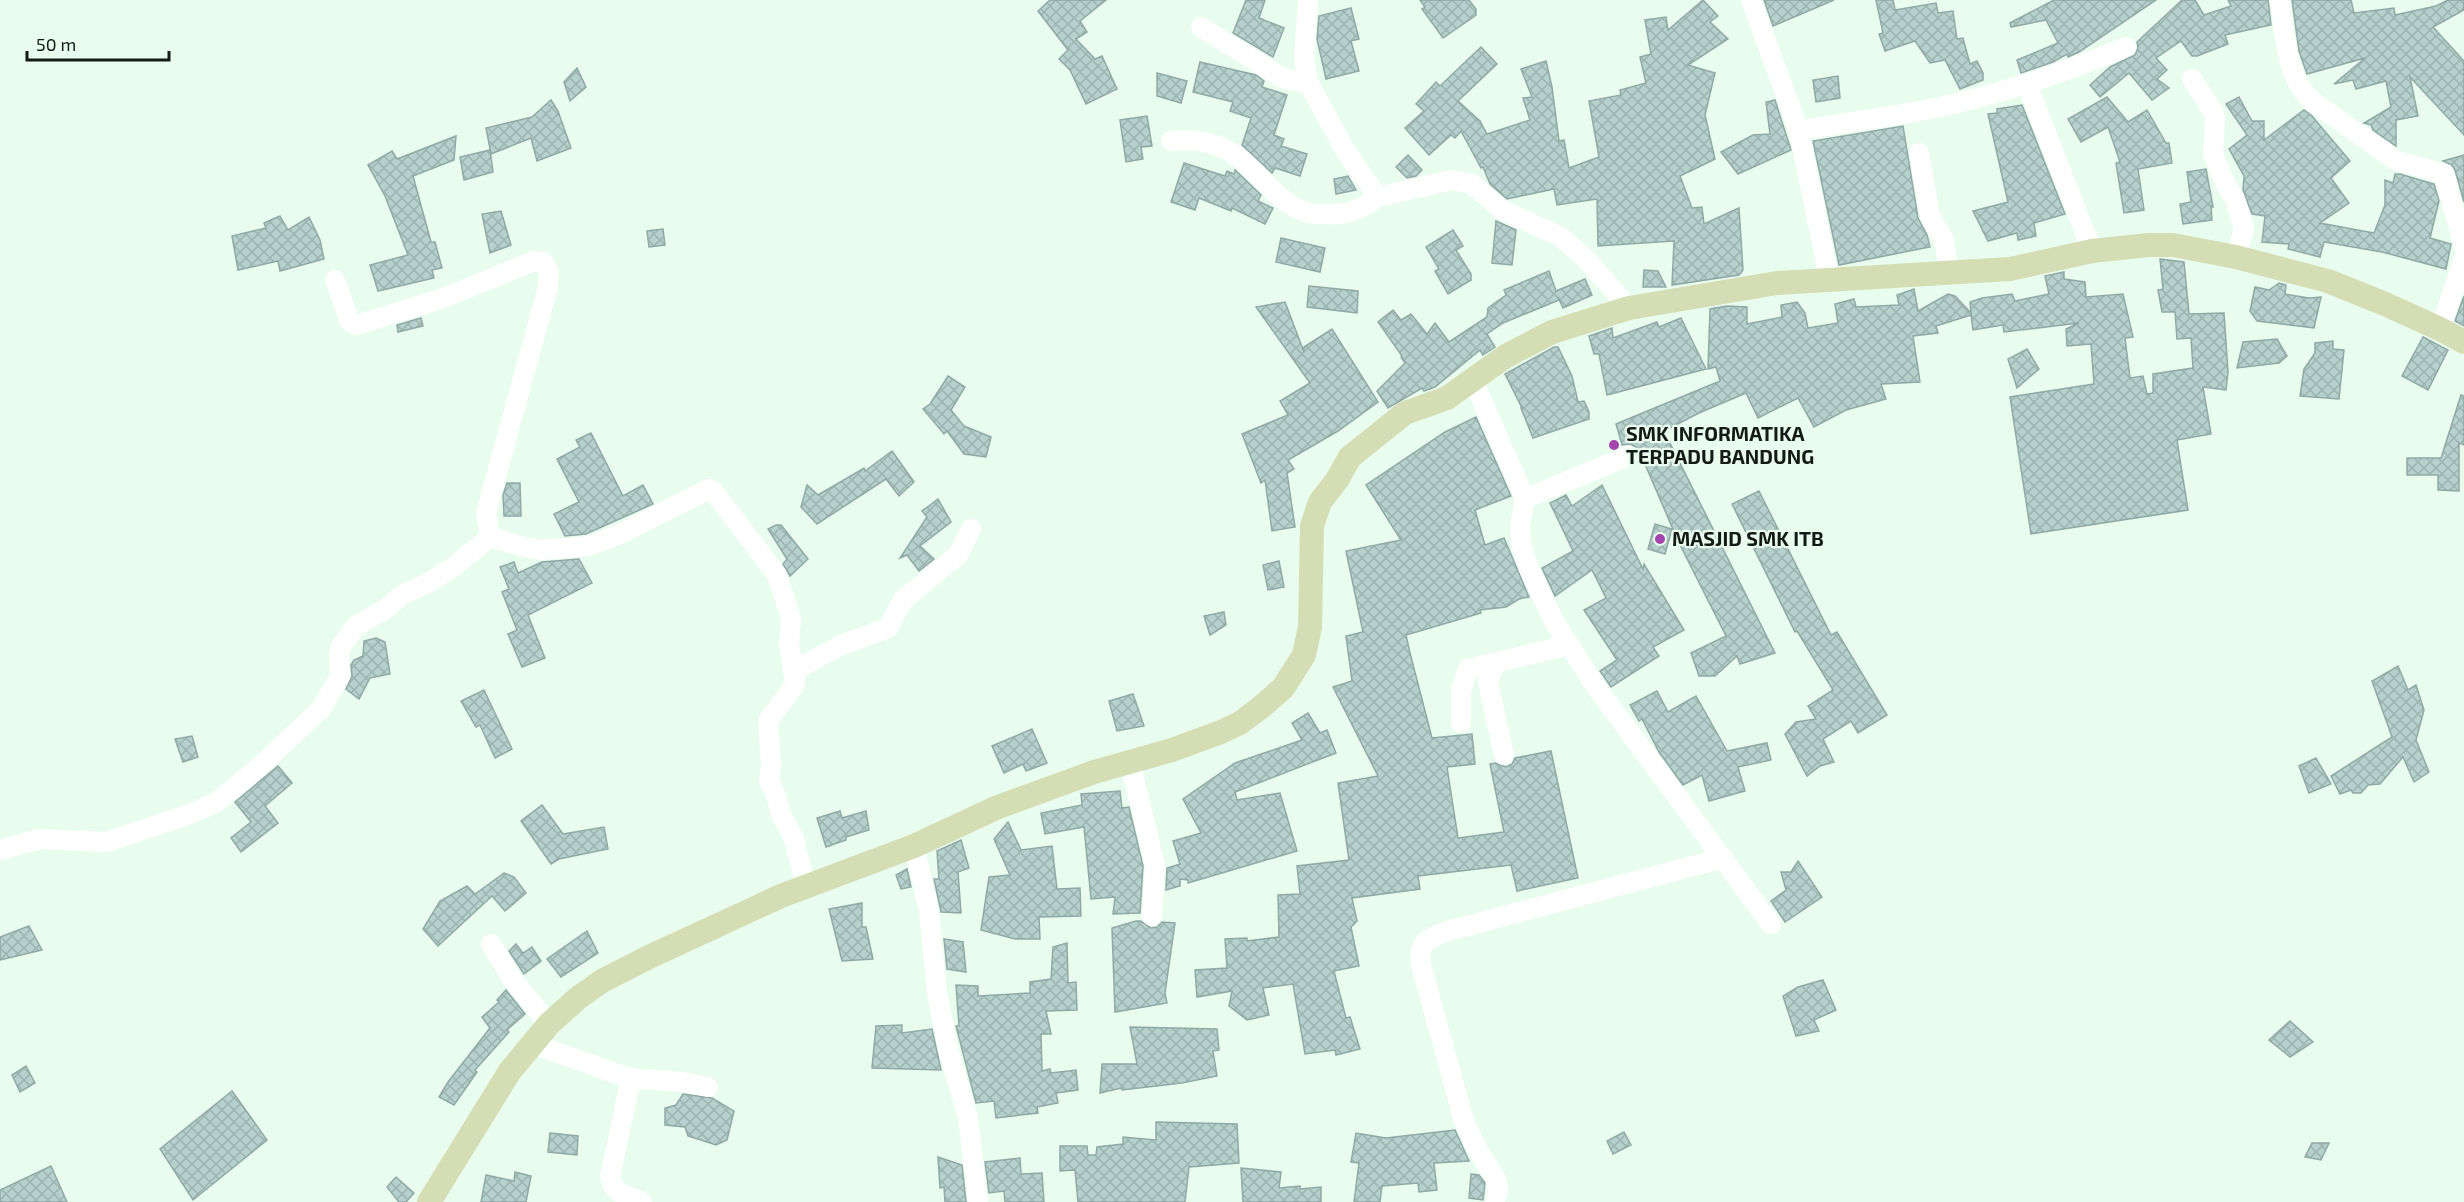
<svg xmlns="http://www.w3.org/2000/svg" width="2464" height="1202" viewBox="0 0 2464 1202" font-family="'Exo 2',sans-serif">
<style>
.building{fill:url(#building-cross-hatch);stroke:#8fa9a5;stroke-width:1.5}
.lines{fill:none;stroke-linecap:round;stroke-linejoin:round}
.minor{stroke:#fff;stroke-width:20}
.major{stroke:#d4ddb3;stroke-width:24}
.poi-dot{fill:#a445ad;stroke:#e9fdee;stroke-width:2}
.labels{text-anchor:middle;stroke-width:4.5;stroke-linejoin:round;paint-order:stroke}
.poi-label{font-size:20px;font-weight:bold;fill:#141a15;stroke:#e9fdee;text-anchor:start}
</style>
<defs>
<pattern id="building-cross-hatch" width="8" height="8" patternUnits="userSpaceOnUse" patternTransform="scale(1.5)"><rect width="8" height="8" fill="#b6d1cd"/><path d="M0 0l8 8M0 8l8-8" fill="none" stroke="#9cb3af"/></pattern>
</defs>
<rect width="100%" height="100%" fill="#e9fdee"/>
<g class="building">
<path d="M1050,0H1106L1080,21L1087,32L1076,39L1095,59L1102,56L1117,89L1086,104L1070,70L1059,59L1068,50L1038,11Z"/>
<path d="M1246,0H1265L1259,18L1284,28L1273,57L1233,33Z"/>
<path d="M1420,0H1469L1476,9V15L1443,38L1422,9L1425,7Z"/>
<path d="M1703,0L1718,16L1710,22L1728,39L1688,65L1715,73L1705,115L1715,159L1680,176L1692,208L1702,207L1704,224L1739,208L1743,270L1739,275L1672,285L1674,241L1598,246L1597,199L1557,205L1554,189L1507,199L1490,184L1483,167L1481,168L1461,131L1455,138L1451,135L1429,155L1405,128L1424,111L1416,104L1436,82L1440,86L1481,47L1497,64L1458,101L1480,121L1487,134L1530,120L1523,98L1532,97L1521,69L1546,61L1552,87L1559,141L1564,140L1569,168L1599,157L1589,101L1621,95L1620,90L1646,83L1640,57L1651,54L1645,20L1666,17L1668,30Z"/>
<path d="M1764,0H1834L1773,26Z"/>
<path d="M1876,0H1893L1895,10L1936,3L1938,13L1953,11L1957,39L1963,38L1970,64L1977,61L1983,73V80L1960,89L1945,60L1930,63L1915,41L1885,51L1879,34L1883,33Z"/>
<path d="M2054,0H2156L2079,52L2068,57L2067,54L2053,62L2021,73L2017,60L2058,43L2046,20L2011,27L2010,23Z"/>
<path d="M2182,0H2195L2204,15L2231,6L2228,0H2268L2271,25L2225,35L2228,44L2197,56H2192L2181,41L2156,58L2167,70L2157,79L2169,88L2152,100L2129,73L2100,97L2090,85L2110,67L2135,55L2138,48L2137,42Z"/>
<path d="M2292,0H2351L2354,13L2394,8L2395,15L2436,6L2448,0H2464V10L2433,27L2464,61V135L2410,77L2418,116L2396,120V146L2373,130L2371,125L2364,123L2391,107L2386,81L2356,89L2353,80L2334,84L2365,58L2307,74L2299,51Z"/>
<path d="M1351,8L1359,39L1351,41L1359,71L1326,79L1317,39L1319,16Z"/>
<path d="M1200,62L1256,75L1264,81L1262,87L1287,95L1274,135L1284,139L1281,146L1307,154L1300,176L1275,168L1272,173L1242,145L1251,118L1230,111L1233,102L1193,92Z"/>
<path d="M577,68L586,87L570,101L564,82Z"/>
<path d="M1157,73L1187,81L1181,103L1157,96Z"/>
<path d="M1838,76L1840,98L1816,102L1813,80Z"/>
<path d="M2107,97L2128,122L2147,110L2166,143H2169L2172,163L2138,169L2144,210L2124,213L2116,163L2120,162L2108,127L2081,142L2068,119Z"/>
<path d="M2239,97L2252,121H2264V140L2304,110L2312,116L2350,161L2331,178L2349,203L2320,223L2374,233L2385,205V180L2393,183L2395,174H2400L2434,184L2439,201L2430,238L2451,244L2446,269L2382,252L2324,242L2320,257L2288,249L2289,244L2262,242L2265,216L2252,214L2243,190L2244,176L2229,149L2247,135L2226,104Z"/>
<path d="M551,100L558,111L571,148L537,161L531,138L491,154L486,128L532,117Z"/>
<path d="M1775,100L1791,150L1738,174L1721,152L1753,135L1770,134L1766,102Z"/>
<path d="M2022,105L2065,214L2034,223L2036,236L2018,240L2017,233L1988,241L1973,211L2008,202L1988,114L1997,113V109Z"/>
<path d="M1147,116L1152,146L1141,147L1143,159L1126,162L1120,120Z"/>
<path d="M1903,126L1918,218L1927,235L1930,247L1839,265L1813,141Z"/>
<path d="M456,136L454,160L413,176L431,242H435L442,268L432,270L434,278L378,291L370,265L408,255L385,196L368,165L392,151L397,159Z"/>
<path d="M490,150L493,172L464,180L460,157Z"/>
<path d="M1408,155L1422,170L1416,176L1407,178L1396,167Z"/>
<path d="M2464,155V202L2455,170L2452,165L2443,161Z"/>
<path d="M1184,163L1225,176L1227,171L1234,174L1235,170L1261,195L1258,201L1273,208L1265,224L1232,208L1231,211L1199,198L1195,210L1171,202Z"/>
<path d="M2206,169L2213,207L2211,206L2212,220L2183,224L2180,204L2191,202L2187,172Z"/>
<path d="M1348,176L1356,190L1336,194L1334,179Z"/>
<path d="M501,211L511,245L490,253L482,214Z"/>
<path d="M280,216L288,230L309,217L320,240L324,259L280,271L278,261L238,270L232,236L266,228L264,223Z"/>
<path d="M1496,221L1516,230L1512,265L1492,263Z"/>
<path d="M663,229L665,245L649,247L647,231Z"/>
<path d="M1453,230L1463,246L1456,250L1471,274V280L1448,294L1435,271L1439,269L1426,247Z"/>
<path d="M1281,238L1325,248L1320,272L1276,262Z"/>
<path d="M2160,259L2184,262L2189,314L2224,313L2228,372L2226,390L2203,387L2211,434L2177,440L2188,510L2031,534L2010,397L2094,384L2091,344L2067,346L2066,329L2079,323L2004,332L2003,325L1973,330L1971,315L1936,326L1938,333L1913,336L1920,382L1881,384L1886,399L1846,410L1814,427L1798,398L1758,418L1746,393L1699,413L1664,431L1775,653L1740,664L1737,656L1715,676H1699L1691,653L1726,636L1678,541L1638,448L1630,444L1622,445L1616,424L1720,381L1716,367L1708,369L1710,309L1727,306L1747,307V324L1782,317L1781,305L1797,302L1805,313L1808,328L1838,323L1835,304L1854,299L1856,307L1899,305L1897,295L1914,289L1918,311L1948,294L1955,296L1971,313L1970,302L1982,298L2012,294L2015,301L2049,294L2045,276L2064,272V279L2085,282L2086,297L2123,294L2133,337L2125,338L2130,378L2143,376L2147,394L2153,393V374L2193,368L2191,338L2177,339L2175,312H2162L2158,290L2163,289Z"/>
<path d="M1644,270L1658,271L1666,287H1643Z"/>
<path d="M1549,271L1556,291L1585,279L1592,295L1563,308L1558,297L1559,300L1503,323L1487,334L1495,347L1483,355L1480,350L1435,387L1424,391L1422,388L1388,408L1377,391L1405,363L1401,357L1402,356L1378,322L1393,310L1401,320L1411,314L1427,334L1435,323L1449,342L1487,317L1488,308L1506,295L1504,290Z"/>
<path d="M2279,283L2286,285L2285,294L2309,298L2321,297L2314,328L2257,321L2250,311L2255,287L2269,290Z"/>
<path d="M1309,286L1358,291L1357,313L1307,307Z"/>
<path d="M2464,296V326L2455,321Z"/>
<path d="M1285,302L1304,352V347L1332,329L1378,402L1338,431L1288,460L1294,469L1287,473L1295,527L1272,531L1265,480L1261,483L1242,434L1288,415L1280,401L1310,383L1256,307Z"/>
<path d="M421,318L423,326L398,332L397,325Z"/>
<path d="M1681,318L1706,369L1607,395L1599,354H1594L1589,336L1612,328L1613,338L1657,322L1659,327Z"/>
<path d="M2423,337L2448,350L2428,390L2402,376Z"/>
<path d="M2277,339L2287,356L2279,363L2237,368L2243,342Z"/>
<path d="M2333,341V349L2344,350L2339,399L2300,396L2304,369L2315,353V343Z"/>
<path d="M1554,347H1558L1572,376L1578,402L1584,401L1589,412V419L1533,438L1521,408H1522L1505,374Z"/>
<path d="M2027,349L2039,369L2017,388L2008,359Z"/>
<path d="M948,376L965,387L951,410L964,426L991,437L986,457L964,454L947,431L944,434L923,409L930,404Z"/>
<path d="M2461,395L2464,396V445L2459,443V491L2438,490V475H2407V458H2441Z"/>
<path d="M1476,417L1511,496L1475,510L1485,545L1504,538L1529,597L1519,599L1506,607L1480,610L1481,613L1406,635L1410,653L1432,738L1472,734L1475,764L1447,767L1458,838L1504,832L1490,764L1495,763L1506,767L1512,764L1515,758L1551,751L1578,878L1517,891L1511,865L1418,876L1420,889L1352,898L1357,921L1351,927L1359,966L1334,971L1346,1018L1350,1017L1360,1049L1336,1055L1335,1050L1305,1054L1293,984L1263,988L1269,1015L1247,1020L1229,1006L1232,991L1197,997L1195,970L1227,968L1225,939L1247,938V941L1279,937L1278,895L1300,894L1297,866L1349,860L1338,783L1378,776L1333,687L1352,681L1346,636L1363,632L1346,551L1401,540L1366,485L1445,432Z"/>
<path d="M591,433L623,496L643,485L653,504L586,534L565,536L554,514L579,502L557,459L580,447L576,440Z"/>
<path d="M892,451L914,482L899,496L886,479L817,524L801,507L807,485L818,495L864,468L865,471Z"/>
<path d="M507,483H520L521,516H504L503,495Z"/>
<path d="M1602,485L1643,569L1644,564L1684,630L1653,647L1659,656L1611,687L1600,671L1617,660L1584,610L1606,598L1592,570L1555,596L1542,568L1573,551L1550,503L1566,495L1572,506Z"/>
<path d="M1759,491L1831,635L1837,632L1887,715L1858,733L1851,721L1823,739L1834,762L1820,766L1807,776L1785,734L1796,722L1816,719L1808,706L1833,690L1797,631L1795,632L1732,504Z"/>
<path d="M938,499L951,522L920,546L934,559L919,571L907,555L900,558L927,517L922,511Z"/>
<path d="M1655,524L1672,529L1665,554L1648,549Z"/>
<path d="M776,525H781L808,559L790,576L783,564L787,559L768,529Z"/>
<path d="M579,559L592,583L528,615L545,658L522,667L508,634L517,630L502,592L509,589L500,567L514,562L518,573L542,562Z"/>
<path d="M1279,561L1284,587L1268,590L1263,565Z"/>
<path d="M1224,612L1226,625L1210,635L1204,616Z"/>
<path d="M376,638L385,642L390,674L370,678L359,699L346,689L352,676L351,665L354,660L363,656L364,641Z"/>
<path d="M2398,666L2408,690L2416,685L2424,710L2416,740L2429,772L2414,782L2403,757L2380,784L2368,785L2361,793H2353L2351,790L2340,794L2331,776L2392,737L2372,681Z"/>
<path d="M484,690L512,749L495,758L480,725L476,727L461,701Z"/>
<path d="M1657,691L1668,712L1696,696L1727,751L1767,743L1771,760L1738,767L1745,791L1709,801L1702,775L1683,785L1659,752L1642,719L1639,721L1630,705Z"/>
<path d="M1133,694L1144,726L1117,731L1109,701Z"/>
<path d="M1308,713L1320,733L1327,730L1336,753L1235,792L1237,800L1280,793L1297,851L1188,883V880L1180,879V886L1166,890L1167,868L1180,864L1173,841L1201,833L1183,799L1235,763L1302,740L1292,723Z"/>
<path d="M1032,729L1047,763L1026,771L1023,764L1004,773L992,746Z"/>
<path d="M192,736L198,757L183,762L175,739Z"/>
<path d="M2316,758L2331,784L2309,793L2299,766Z"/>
<path d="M278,766L292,783L265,806L278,823L241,852L231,838L251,822L235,802Z"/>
<path d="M1120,791L1122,808L1129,807L1143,866L1140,913L1113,914L1115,897L1091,899L1084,827L1045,834L1041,813L1082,805L1081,794Z"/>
<path d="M542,805L563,834L604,827L608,849L559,859L551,864L521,821Z"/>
<path d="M840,811L842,818L866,811L869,830L846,837V840L826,847L817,818Z"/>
<path d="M1008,822L1021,850L1052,846L1057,889L1080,888L1081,916L1039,917L1040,939H1015L981,930L989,877L1010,875L994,839Z"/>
<path d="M961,840L969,868L958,872L961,913L941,912L934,879H939L937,851Z"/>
<path d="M1798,861L1822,897L1785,922L1771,901L1786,890L1781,872H1791Z"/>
<path d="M907,869L911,887L901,889L896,875Z"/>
<path d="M504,873L514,877L526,893L505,911L492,896L438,946L423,929L440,901L467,886L475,894Z"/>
<path d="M862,903V927H866L873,959L842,961L829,909Z"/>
<path d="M1136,921H1141L1151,928L1157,927L1162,922L1175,923L1165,993L1167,1003L1115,1012L1112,928Z"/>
<path d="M29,926L42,950L0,960V937Z"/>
<path d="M587,931L598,953L561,977L547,959Z"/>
<path d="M944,939L963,942L966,972L947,969Z"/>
<path d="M1067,943L1068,983L1076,982L1077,1010L1046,1011L1051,1034H1041L1042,1071L1050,1069L1051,1073L1076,1070L1078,1090L1056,1093L1058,1103L1037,1107L1038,1113L996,1118L994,1101L976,1103L956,1026H959L956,985L978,986V996L1030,993V982L1051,979L1053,947Z"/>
<path d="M516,944L523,953L532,947L541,961L524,974L509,951Z"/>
<path d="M1823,980L1836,1010L1814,1020L1819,1031L1796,1036L1783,996L1798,987Z"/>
<path d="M506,990L525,1014L507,1030L509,1032L475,1070L477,1072L454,1105L439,1097L448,1082L490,1028L482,1017L499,1002L497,1000Z"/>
<path d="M2290,1021L2313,1042L2290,1057L2269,1040Z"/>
<path d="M902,1025V1033L932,1029L941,1070L872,1068L876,1026Z"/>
<path d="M1130,1027L1217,1029L1219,1050L1213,1051L1217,1076L1182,1083L1122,1090L1121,1088L1100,1093L1102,1064H1137Z"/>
<path d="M26,1066L35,1083L20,1092L12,1075Z"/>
<path d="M232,1091L267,1140L193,1200L160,1149Z"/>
<path d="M683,1094L712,1098L734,1111L727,1140L716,1145L688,1136L685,1127L665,1125V1108L676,1105Z"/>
<path d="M1156,1122L1237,1124L1239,1163L1189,1167L1185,1202H1078L1075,1170L1060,1171V1146H1087L1088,1155H1096L1097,1147L1123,1144V1137L1156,1140Z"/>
<path d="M1455,1130L1469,1161L1434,1163L1437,1190L1419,1192L1418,1183L1382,1186L1380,1202H1354L1359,1163L1351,1162L1356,1133L1386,1138Z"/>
<path d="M1624,1132L1631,1145L1613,1154L1607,1141Z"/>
<path d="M550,1133L578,1136L577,1155L548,1152Z"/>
<path d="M2312,1143H2329L2321,1160L2305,1157Z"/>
<path d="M938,1157L962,1165L966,1202H945L944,1187L940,1188Z"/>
<path d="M1020,1158L1021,1174L1042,1173L1044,1202H1005L1004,1191L989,1193L985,1162Z"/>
<path d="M51,1166L67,1202H0V1190Z"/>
<path d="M1241,1168L1281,1172L1279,1188L1300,1186V1189L1321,1187V1202H1243Z"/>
<path d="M515,1172L531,1176L526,1202H481L486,1175L514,1181Z"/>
<path d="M1471,1174L1479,1175L1485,1183L1483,1200L1469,1198Z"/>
<path d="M396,1177L414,1193L406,1202H399L387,1187Z"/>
</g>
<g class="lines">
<g class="minor">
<path d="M1308,0L1304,60L1308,82L1346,152L1378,197L1452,180L1472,184L1502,210L1561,237L1587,260L1629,308"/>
<path d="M1751,0L1799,131L1829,278"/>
<path d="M2280,0C2285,35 2285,75 2312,101L2395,160L2444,174L2464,247"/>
<path d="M1201,27L1281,77L1294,81L1308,82"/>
<path d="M2192,79L2213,111L2215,118L2213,154L2225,183L2235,199L2244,229L2236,257"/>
<path d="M2027,84L2092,251"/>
<path d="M1799,131C1841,123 1884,118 1925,110C1995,96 2061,74 2126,47"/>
<path d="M1171,141C1191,139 1211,141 1229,151C1258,167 1276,205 1309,213C1314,215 1321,214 1327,214C1347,216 1363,209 1378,197"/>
<path d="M1919,153L1930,216L1944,240L1949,274"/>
<path d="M335,280L350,322L356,325L441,299L534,261L543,262L549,273L548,287L486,513L490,537"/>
<path d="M2440,329L2464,259"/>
<path d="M1473,380L1525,499L1628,456"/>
<path d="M1525,499L1520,525L1521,543L1529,569L1555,623L1594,684L1771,924"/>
<path d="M1495,663L1488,682L1504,755"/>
<path d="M794,671L841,645L888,628L903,600L958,555L971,529"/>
<path d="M1461,723V690L1468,669L1570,645"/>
<path d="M1130,762L1155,865L1152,916"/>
<path d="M914,846L929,911L937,993L949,1053L968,1118L978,1202"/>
<path d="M0,850L40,839L107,842L187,815L215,803L250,775L321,709L340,676L339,655L341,646L356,626L384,610L402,595L428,583L456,565L490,537L525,547L542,550L589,546L620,534L709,489L714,492L777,575L791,618L789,645L795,681L794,686L768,721L771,766L769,781L776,795L782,817L793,836L806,886"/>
<path d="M491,944L513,980L549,1024"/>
<path d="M532,1044L629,1078L682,1082L708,1087"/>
<path d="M631,1078L610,1177C613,1194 628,1196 642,1202"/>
<path d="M1495,1202L1498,1190L1496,1179L1476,1147L1464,1121L1421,965C1417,941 1429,938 1448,931L1723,858"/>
</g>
<path class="major" d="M429,1202L510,1071L549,1024L578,998L602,981L649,957L781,896L914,846L998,807L1094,772L1172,750L1221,732L1240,723L1260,708L1283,688L1304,655L1310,627L1312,526L1320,502L1337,480L1350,457L1405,413L1447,398L1506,356L1552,332L1629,308L1777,283L2010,269L2092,251L2149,245H2173L2236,257L2328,281L2385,304L2440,329L2464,342"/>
</g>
<g class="poi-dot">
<circle cx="1614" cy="445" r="6"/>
<circle cx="1660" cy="539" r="6"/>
</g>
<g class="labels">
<g class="poi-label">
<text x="1626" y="441">SMK INFORMATIKA<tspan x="1626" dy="23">TERPADU BANDUNG</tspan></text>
<text x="1672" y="546">MASJID SMK ITB</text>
</g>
</g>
<path d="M27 51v9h142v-9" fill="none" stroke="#141a15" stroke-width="3"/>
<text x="36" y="51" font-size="18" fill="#141a15" stroke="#e9fdee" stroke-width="4.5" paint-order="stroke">50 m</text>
</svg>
